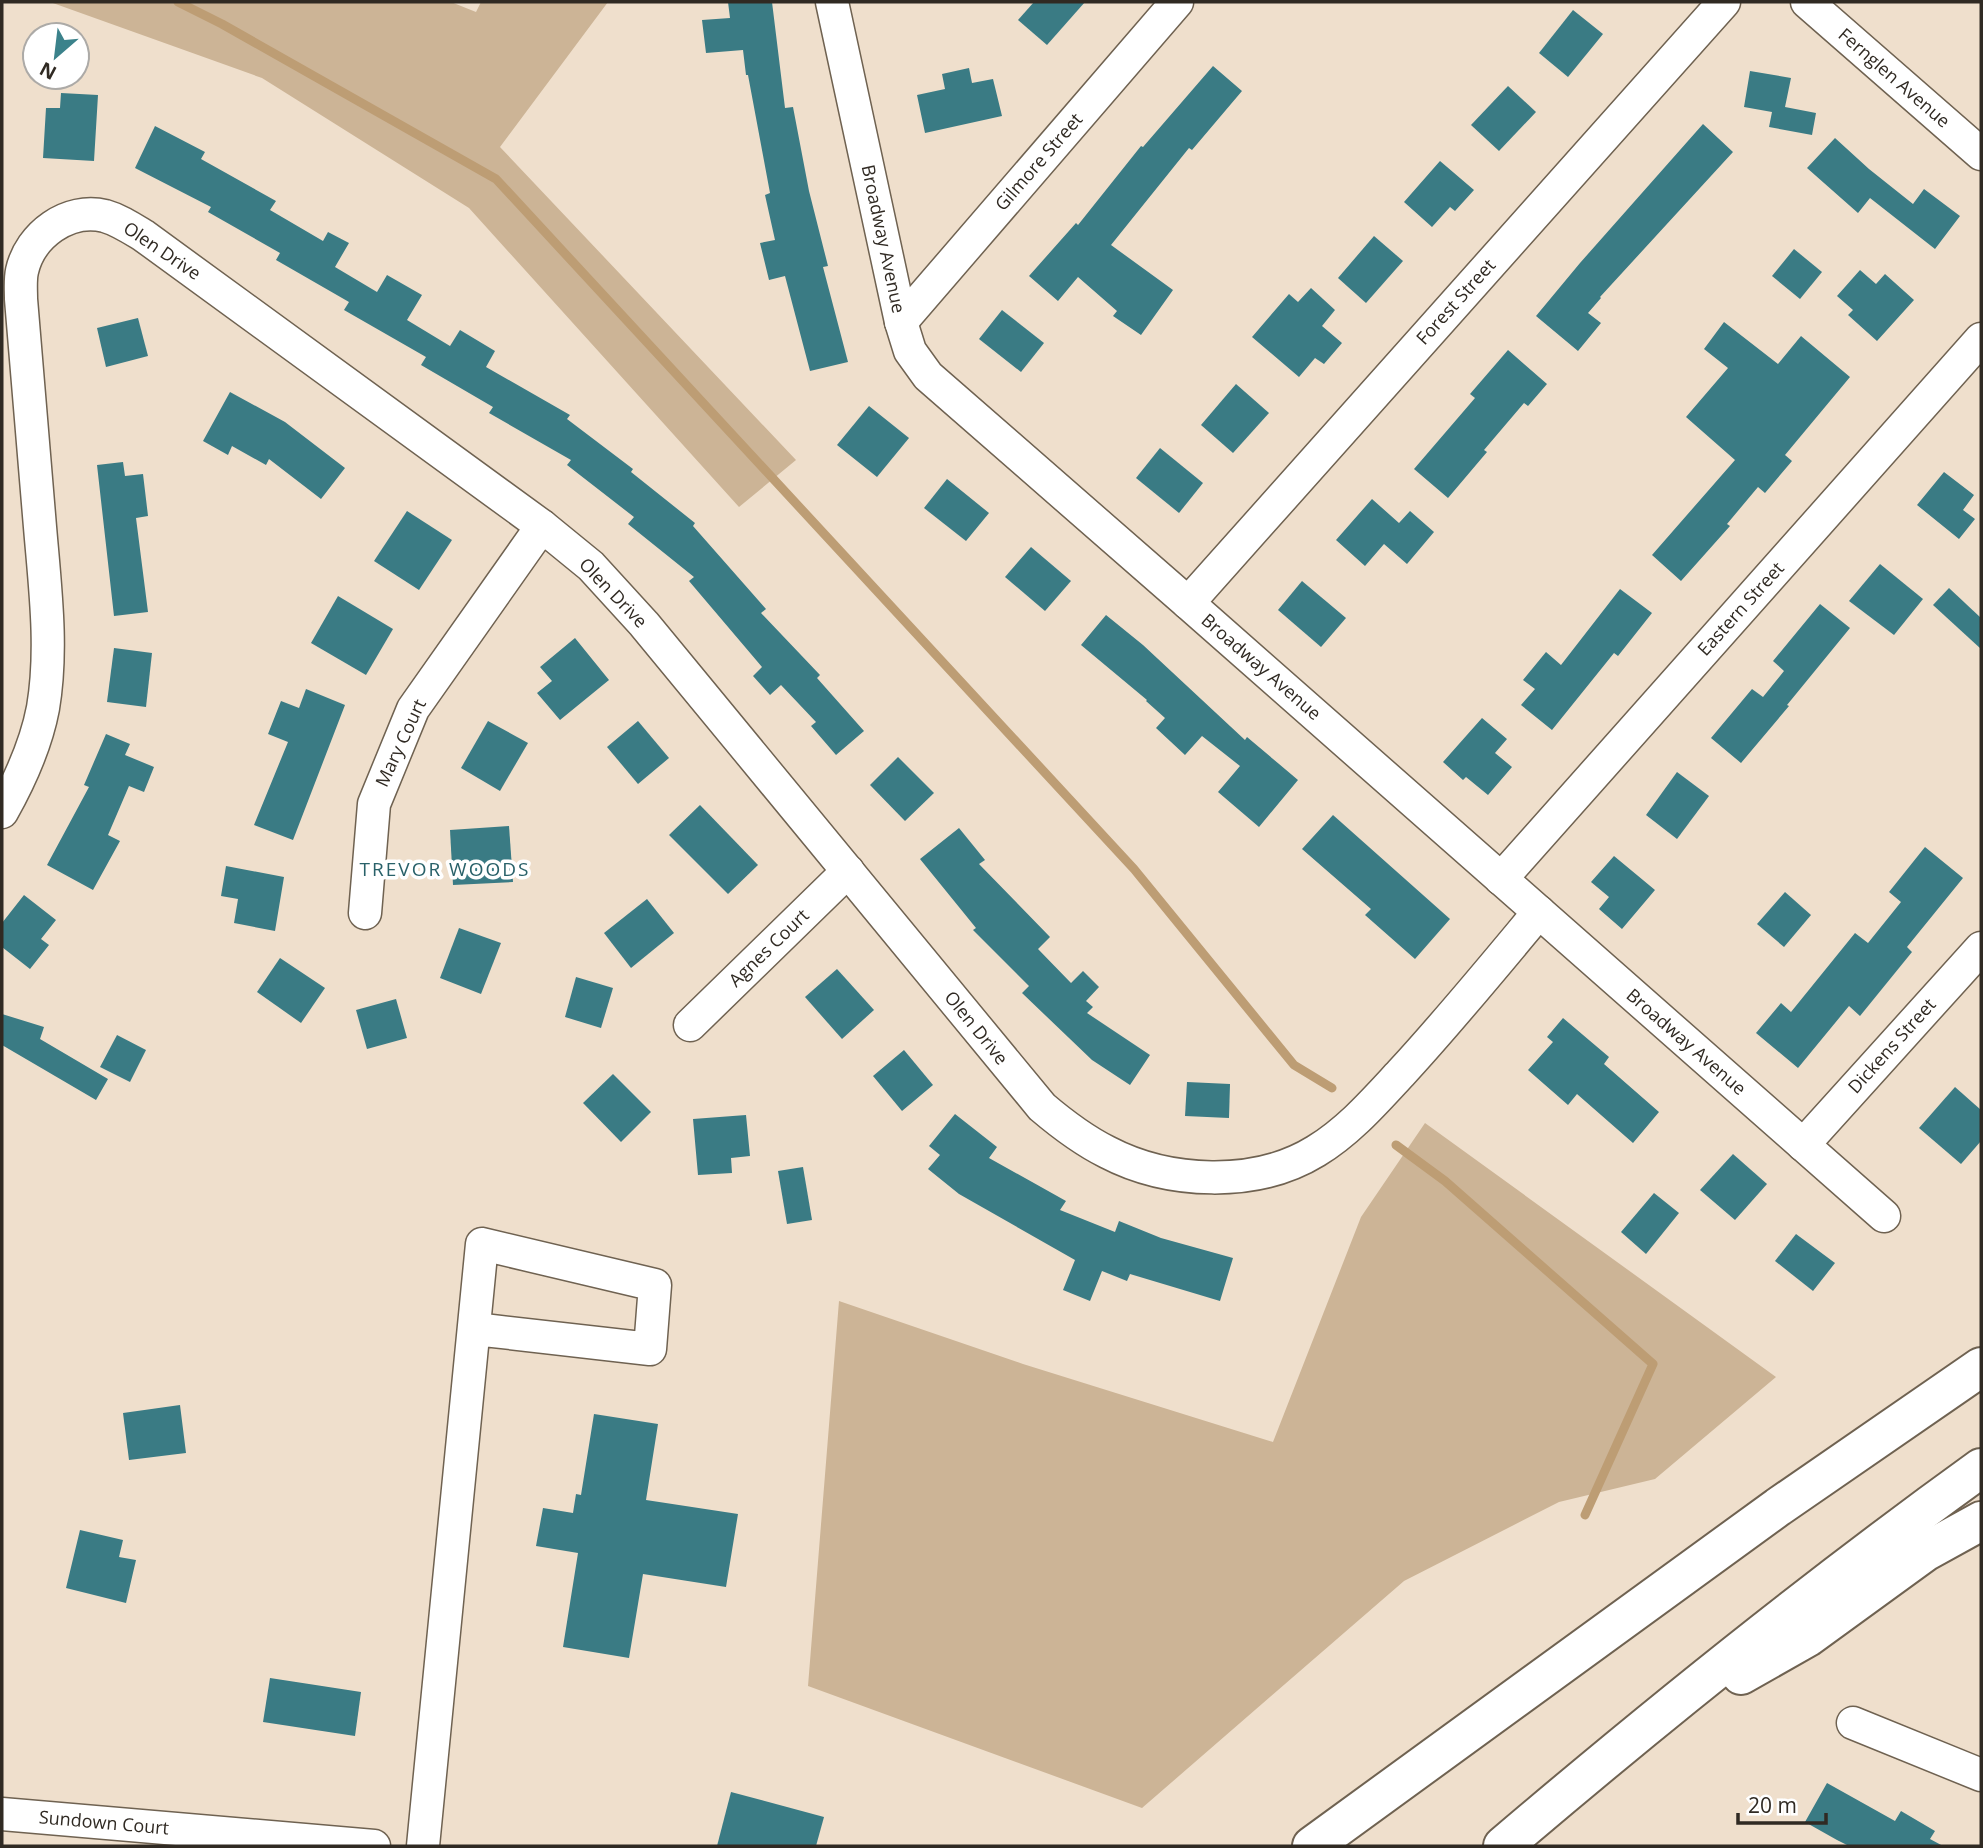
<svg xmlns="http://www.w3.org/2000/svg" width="1983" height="1848" viewBox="0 0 1983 1848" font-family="'Open Sans',sans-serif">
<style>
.green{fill:#ccb496}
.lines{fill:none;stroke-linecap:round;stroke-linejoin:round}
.stream{stroke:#bd9d74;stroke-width:9}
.building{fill:#3a7b84}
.minor-casing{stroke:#6f6251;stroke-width:35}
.highway-casing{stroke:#6f6251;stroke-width:42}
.minor{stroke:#fff;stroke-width:32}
.highway{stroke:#fff;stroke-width:38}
.labels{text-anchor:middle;stroke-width:7;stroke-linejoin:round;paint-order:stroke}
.street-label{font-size:18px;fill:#302a23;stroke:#fff}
.neighbourhood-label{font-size:19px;letter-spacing:2px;fill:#296169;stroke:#fff}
</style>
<rect width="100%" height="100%" fill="#efdfcc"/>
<g class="green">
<path d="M50,2H451L476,12L481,2H608L500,147L796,460L739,507L469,208L262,78Z"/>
<path d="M1425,1123L1776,1377L1655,1479L1559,1502L1404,1581L1142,1808L808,1686L839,1301L1023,1364L1273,1442L1361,1217Z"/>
</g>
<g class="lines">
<g class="stream">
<path d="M178,2L222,24L496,179L1134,869L1294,1065L1332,1088"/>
<path d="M1396,1145L1445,1181L1653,1364L1585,1515"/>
</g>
</g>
<g class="building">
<path d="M728,2H772L785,108L793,107L809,191L828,266L823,267L848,362L810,371L785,276L769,280L760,243L775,240L765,195L770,193L748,75H746L743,50L706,53L702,20L730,18Z"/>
<path d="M1034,2H1085L1047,45L1018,20Z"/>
<path d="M1573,10L1603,34L1568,77L1539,53Z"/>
<path d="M1213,66L1242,91L1192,150L1189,148L1111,245L1173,290L1141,335L1113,316L1117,311L1078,277L1058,301L1029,276L1076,223L1078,225L1141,146L1143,147Z"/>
<path d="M969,68L972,83L993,79L1002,116L925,133L917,95L945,89L942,74Z"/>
<path d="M1750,71L1791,78L1785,107L1816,113L1812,135L1769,127L1772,112L1744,107Z"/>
<path d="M1508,86L1536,112L1499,151L1471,125Z"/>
<path d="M61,93L98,95L94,161L43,158L46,108H60Z"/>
<path d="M1703,124L1733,152L1600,297L1601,298L1588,313L1601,323L1578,351L1536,316L1580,263Z"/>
<path d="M155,126L205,152L201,159L276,201L270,210L323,241L328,232L349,243L335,267L377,292L387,275L422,295L407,320L450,346L460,330L495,351L486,367L570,415L567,419L633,469L631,472L695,523L693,526L766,609L761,613L820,675L817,678L864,731L836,755L811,726L816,722L781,685L770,695L753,676L762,667L689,581L694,577L628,524L634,517L567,465L571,460L489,413L493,407L421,365L426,357L344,310L349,302L276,260L280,253L208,212L211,207L135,168Z"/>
<path d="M1835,138L1869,169L1913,204L1924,189L1960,216L1935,249L1870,198L1858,213L1807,168Z"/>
<path d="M1440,161L1474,190L1455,211L1450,207L1432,227L1404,202Z"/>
<path d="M1374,236L1403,261L1366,303L1338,278Z"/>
<path d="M1794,249L1822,272L1800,299L1772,276Z"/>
<path d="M1860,270L1876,284L1885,274L1914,300L1877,341L1848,315L1853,310L1837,296Z"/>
<path d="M1311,288L1335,310L1322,326L1342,343L1324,364L1315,358L1299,377L1252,337L1289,294L1298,302Z"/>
<path d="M1002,310L1044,343L1021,372L979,339Z"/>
<path d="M138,318L148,356L106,367L97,328Z"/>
<path d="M1724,322L1778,364L1801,336L1850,377L1785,455L1792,461L1765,493L1758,487L1727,524L1730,526L1681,581L1652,555L1735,460L1686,417L1728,368L1704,349Z"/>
<path d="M1508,350L1547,384L1528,406L1524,403L1484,450L1487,452L1448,498L1414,469L1475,398L1470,394Z"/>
<path d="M1236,384L1269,413L1233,453L1201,425Z"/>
<path d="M230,392L285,422L345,468L321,499L269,459L266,465L232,446L228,455L203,441Z"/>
<path d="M869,406L909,438L877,477L837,445Z"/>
<path d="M1160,448L1203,483L1179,513L1136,478Z"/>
<path d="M123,462L125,476L143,474L148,516L136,518L148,612L114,616L97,465Z"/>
<path d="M1944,472L1974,495L1963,510L1975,519L1959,539L1917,505Z"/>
<path d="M947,479L989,513L966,541L924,508Z"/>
<path d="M1372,499L1399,523L1410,511L1434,532L1407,564L1384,544L1365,566L1336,540Z"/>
<path d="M407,511L452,540L419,590L374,561Z"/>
<path d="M1031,547L1071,581L1045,611L1005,577Z"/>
<path d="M1880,564L1923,599L1894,635L1849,601Z"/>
<path d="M1302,581L1346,618L1321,647L1278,610Z"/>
<path d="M1949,588L1981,618V649L1933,605Z"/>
<path d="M1620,589L1652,613L1618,656L1614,653L1552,730L1521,705L1535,689L1523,680L1546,652L1561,665Z"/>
<path d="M338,596L393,629L366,675L311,643Z"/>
<path d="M1820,604L1850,628L1787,705L1789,706L1741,763L1711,738L1752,689L1763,697L1784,671L1773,661Z"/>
<path d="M1106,615L1143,645L1245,740L1247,737L1298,780L1259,827L1218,792L1240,766L1202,736L1185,755L1156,728L1165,718L1146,701L1147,700L1081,645Z"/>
<path d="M575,638L609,680L560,720L537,693L552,681L540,667Z"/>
<path d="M114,648L152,653L146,707L107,702Z"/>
<path d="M306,689L345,705L293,840L254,825L288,742L268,734L281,701L299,708Z"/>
<path d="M1482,718L1507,739L1495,753L1512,767L1488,795L1466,777L1463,780L1443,762Z"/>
<path d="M488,721L528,743L500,791L461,768Z"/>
<path d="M638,721L669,758L638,784L607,747Z"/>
<path d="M106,734L130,744L125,755L154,767L144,792L129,786L108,835L120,841L93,890L47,865L89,787L84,785Z"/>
<path d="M898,757L934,793L905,821L870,785Z"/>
<path d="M1677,772L1709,796L1677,839L1646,815Z"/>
<path d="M700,805L758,865L728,894L669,835Z"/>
<path d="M1333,815L1450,919L1415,959L1365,915L1371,909L1302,849Z"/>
<path d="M509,826L513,882L453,885L450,830Z"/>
<path d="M959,828L985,860L979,864L1050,937L1038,949L1071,983L1083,971L1099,987L1086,1001L1093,1007L1087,1013L1150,1055L1130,1085L1092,1060L1022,993L1029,986L973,930L976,928L920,859Z"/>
<path d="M1925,847L1963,878L1907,947L1912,952L1860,1016L1849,1006L1798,1068L1756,1033L1781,1003L1791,1012L1855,933L1868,943L1901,902L1889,892Z"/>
<path d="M1614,856L1655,890L1622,929L1599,909L1609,897L1591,882Z"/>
<path d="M226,866L284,877L275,931L234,923L238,899L221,896Z"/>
<path d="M1785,892L1811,915L1784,947L1757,924Z"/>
<path d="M24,895L56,920L41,939L49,945L30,969L2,947V923Z"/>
<path d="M647,899L674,933L631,968L604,933Z"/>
<path d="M459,928L501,943L481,994L440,978Z"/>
<path d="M280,958L325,988L301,1023L257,992Z"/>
<path d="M837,969L874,1010L842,1039L805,997Z"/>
<path d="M576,977L613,988L601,1028L565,1017Z"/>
<path d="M396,999L407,1038L367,1049L356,1010Z"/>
<path d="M2,1014L44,1027L40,1039L108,1079L96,1100L2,1045Z"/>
<path d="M1563,1018L1609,1057L1604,1064L1659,1112L1633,1143L1577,1094L1568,1105L1528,1070L1553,1042L1547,1037Z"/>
<path d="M117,1035L146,1050L130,1082L100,1067Z"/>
<path d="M904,1050L933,1085L902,1111L873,1076Z"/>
<path d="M613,1074L651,1112L621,1142L583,1103Z"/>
<path d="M1187,1082L1230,1084L1229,1118L1185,1116Z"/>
<path d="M1955,1087L1981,1110V1141L1961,1164L1919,1128Z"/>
<path d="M955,1114L997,1147L989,1158L1066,1201L1060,1210L1115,1232L1119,1221L1161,1238L1233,1258L1220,1301L1130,1274L1127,1281L1102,1271L1090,1301L1063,1290L1075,1260L959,1194L928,1169L940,1155L929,1146Z"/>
<path d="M746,1115L750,1156L731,1158L732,1173L698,1175L693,1119Z"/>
<path d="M1733,1154L1767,1184L1735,1220L1700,1190Z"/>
<path d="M803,1167L812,1220L787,1224L778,1171Z"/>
<path d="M1654,1193L1679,1213L1646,1254L1621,1232Z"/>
<path d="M1796,1234L1835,1263L1813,1291L1775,1261Z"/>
<path d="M180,1405L186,1453L129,1460L123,1413Z"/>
<path d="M594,1414L658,1424L646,1500L738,1514L726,1587L643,1574L629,1658L563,1647L578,1553L536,1546L543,1508L573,1513L576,1494L581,1495Z"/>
<path d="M80,1530L123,1540L119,1557L136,1560L126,1603L66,1588Z"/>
<path d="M270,1678L361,1692L355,1736L263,1722Z"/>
<path d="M1827,1783L1895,1821L1901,1811L1935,1831L1930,1839L1943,1846H1849L1837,1840L1805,1822Z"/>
<path d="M731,1792L824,1817L816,1846H717Z"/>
</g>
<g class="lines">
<defs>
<g id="minor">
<path d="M832,2L901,322L910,351L928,376L1188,603L1884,1216"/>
<path d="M1807,2L1981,154"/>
<path d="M901,322L1177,2"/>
<path d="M1188,603L1724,2"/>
<path d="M2,812C20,780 36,745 43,708C53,649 45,587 40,527C34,451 27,375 21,299C21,290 20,280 22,271C30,235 68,207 105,216C119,220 131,228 144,236L542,526L591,566L644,624L1042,1107C1062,1124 1083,1140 1107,1152C1168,1184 1256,1188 1316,1151C1349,1131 1375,1101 1401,1073C1449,1021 1494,966 1539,912"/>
<path d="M1501,879L1981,339"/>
<path d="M365,913L374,804L413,709L542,526"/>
<path d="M690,1025L848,871"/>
<path d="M1803,1145L1981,948"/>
<path d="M1853,1723L1981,1775"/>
<path d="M2,1814L374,1846"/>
<path d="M423,1846L482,1244L655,1285L650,1349L475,1329"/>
</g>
<g id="highway">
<path d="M1741,1675L1808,1637L1925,1552L1981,1521"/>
<path d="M1312,1846L1778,1507L1981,1367"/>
<path d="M1503,1846C1658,1714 1816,1587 1981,1468"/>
</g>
</defs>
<use href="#minor" class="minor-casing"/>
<use href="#highway" class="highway-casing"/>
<use href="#minor" class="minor"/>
<use href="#highway" class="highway"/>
</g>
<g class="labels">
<g class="street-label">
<text transform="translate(1894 78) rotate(41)" y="6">Fernglen Avenue</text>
<text transform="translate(1039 162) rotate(-49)" y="6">Gilmore Street</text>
<text transform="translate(883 239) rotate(78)" y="6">Broadway Avenue</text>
<text transform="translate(162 251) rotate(34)" y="6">Olen Drive</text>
<text transform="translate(1456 302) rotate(-48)" y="6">Forest Street</text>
<text transform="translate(613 593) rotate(46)" y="6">Olen Drive</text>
<text transform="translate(1741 609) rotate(-48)" y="6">Eastern Street</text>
<text transform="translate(1261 667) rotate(41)" y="6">Broadway Avenue</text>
<text transform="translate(401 743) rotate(-65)" y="6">Mary Court</text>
<text transform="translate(769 948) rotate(-44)" y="6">Agnes Court</text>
<text transform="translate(976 1028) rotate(51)" y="6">Olen Drive</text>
<text transform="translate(1686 1042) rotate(41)" y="6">Broadway Avenue</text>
<text transform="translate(1892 1046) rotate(-48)" y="6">Dickens Street</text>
<text transform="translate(104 1823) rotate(5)" y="6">Sundown Court</text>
</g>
<g class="neighbourhood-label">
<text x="445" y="876">TREVOR WOODS</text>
</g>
</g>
<rect width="1983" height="1848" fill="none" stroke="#302a23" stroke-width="7"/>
<g transform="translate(56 56) rotate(208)"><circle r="33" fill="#ffffff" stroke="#acaaa7" stroke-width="2"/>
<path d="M0-5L12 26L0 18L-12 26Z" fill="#3b828b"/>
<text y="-10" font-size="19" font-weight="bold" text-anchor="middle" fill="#302a23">N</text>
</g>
<path d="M1738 1813v10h88v-10" fill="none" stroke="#302a23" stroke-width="3.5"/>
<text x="1748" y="1813" font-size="21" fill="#302a23" stroke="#ffffff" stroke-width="5" paint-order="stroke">20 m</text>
</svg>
